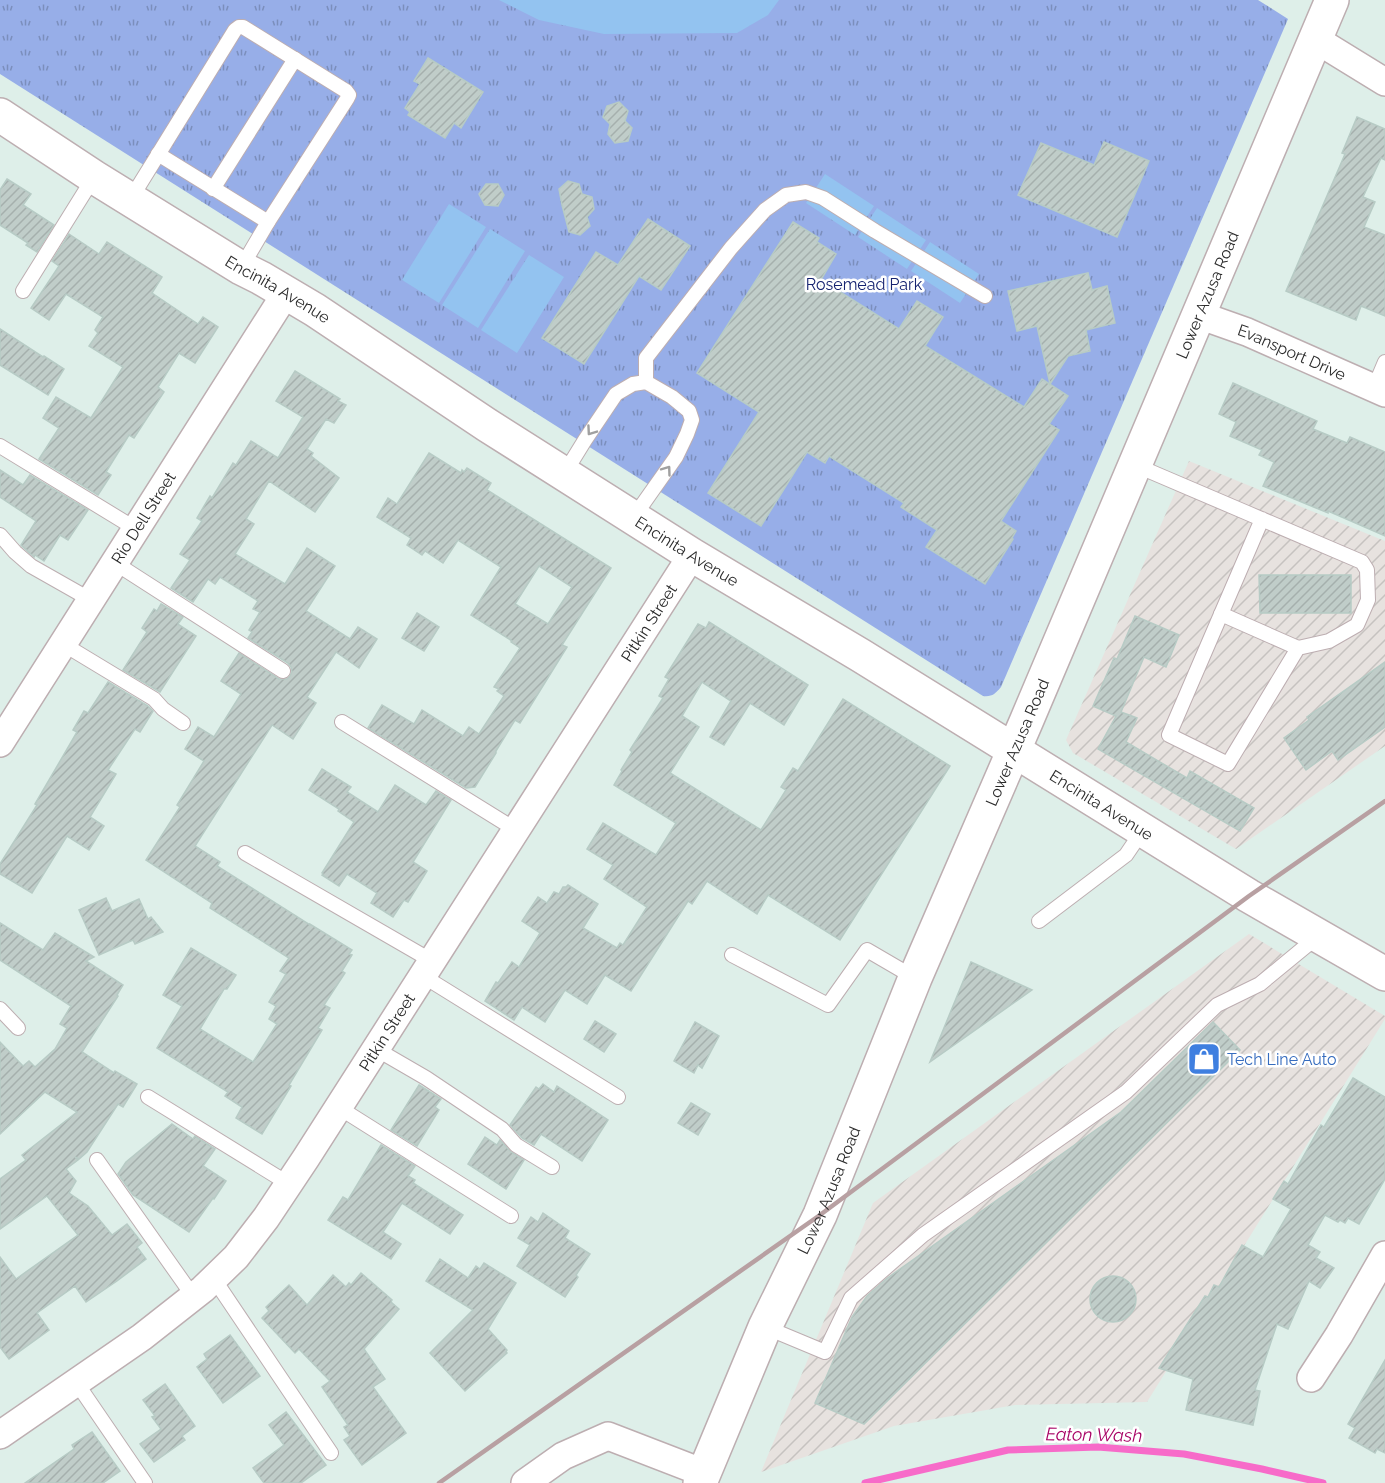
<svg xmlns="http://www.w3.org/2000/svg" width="1385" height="1483" viewBox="0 0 1385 1483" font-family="Raleway,sans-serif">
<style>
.industrial{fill:url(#industrial-furrows)}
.park{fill:url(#park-tufts)}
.pitch{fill:#93c3f0}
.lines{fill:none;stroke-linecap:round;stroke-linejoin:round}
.stream{stroke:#f76bc9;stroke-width:7}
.building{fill:url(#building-hatch);stroke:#b7cbc5;stroke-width:1.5;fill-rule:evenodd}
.lane-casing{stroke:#bdaeb1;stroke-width:16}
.street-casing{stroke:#bdaeb1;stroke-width:30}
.secondary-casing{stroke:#bdaeb1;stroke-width:36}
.lane{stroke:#fff;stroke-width:14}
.street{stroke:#fff;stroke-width:27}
.secondary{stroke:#fff;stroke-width:33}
.rail{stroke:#b8a0a2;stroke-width:4.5}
.oneway{stroke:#a0a0a0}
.labels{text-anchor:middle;stroke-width:5;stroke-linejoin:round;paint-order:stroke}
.park-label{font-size:16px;fill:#162370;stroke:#fff}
.street-label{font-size:16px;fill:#2c2c2c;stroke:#fff}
.shop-label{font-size:16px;fill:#366cbe;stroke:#fff;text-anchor:start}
.water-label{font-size:18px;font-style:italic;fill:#a80466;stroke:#fff}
</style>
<defs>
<pattern id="industrial-furrows" width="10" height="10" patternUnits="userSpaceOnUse" patternTransform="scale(1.5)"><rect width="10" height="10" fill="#e7e2df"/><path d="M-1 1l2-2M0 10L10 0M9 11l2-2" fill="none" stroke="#c6c2c0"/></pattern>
<pattern id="park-tufts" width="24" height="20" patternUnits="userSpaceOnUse" patternTransform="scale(1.5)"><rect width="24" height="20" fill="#97aee8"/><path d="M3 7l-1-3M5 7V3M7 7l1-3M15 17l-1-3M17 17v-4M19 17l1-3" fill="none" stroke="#7b8ebc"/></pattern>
<pattern id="building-hatch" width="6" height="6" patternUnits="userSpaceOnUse" patternTransform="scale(1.5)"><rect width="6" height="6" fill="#c0cdc9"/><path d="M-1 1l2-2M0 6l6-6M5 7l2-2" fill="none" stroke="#a5b0ad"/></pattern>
</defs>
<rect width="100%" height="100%" fill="#deefe9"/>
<g class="industrial">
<path d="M1189,461L1385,541V746L1236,849L1073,753L1066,740Z"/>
<path d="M1249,934L1385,1016V1019L1147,1402L1015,1405L894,1426L761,1472L873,1203Z"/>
</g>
<path class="park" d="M0,0H1258L1288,19L1001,687C995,694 992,697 983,696L0,74Z"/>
<g class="pitch">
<path d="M499,0H779L768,15L737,33L604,34L539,20Z"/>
<path d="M825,174L874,206L855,235L806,203Z"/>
<path d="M449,204L486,227L439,303L402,280Z"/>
<path d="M877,208L926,240L907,269L858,237Z"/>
<path d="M490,229L525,251L478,328L442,305Z"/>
<path d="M930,242L979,274L960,303L911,271Z"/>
<path d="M529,255L564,277L517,353L481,330Z"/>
</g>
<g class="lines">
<path class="stream" d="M865,1483L1008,1450L1098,1447L1184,1454L1262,1469L1323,1483"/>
</g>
<g class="building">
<path d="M428,58L483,92L461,128L454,123L445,138L408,115L410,112L405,108L420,84L414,81Z"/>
<path d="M619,102L628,111L625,121L632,128L628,141L615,143L608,134L610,124L603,117L607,106Z"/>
<path d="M1357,117L1385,129V160L1381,158L1363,197L1375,202L1364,227L1385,235V316L1361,306L1356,320L1286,291L1345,154L1342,153Z"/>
<path d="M1104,142L1149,161L1117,237L1018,195L1041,143L1094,165Z"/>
<path d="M7,179L31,194L23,205L54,225L37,252L26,245L28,243L0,225V190Z"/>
<path d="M568,181L579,184L582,194L592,197L594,209L587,217L590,226L580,235L569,232L562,205L559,189Z"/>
<path d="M486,184H498L504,195L498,206L485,205L479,194Z"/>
<path d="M648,219L690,246L661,290L639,276L584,364L542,338L596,252L618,265Z"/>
<path d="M793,222L819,238L817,242L836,254L821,280L899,329L917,301L943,317L925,346L1024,407L1042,379L1068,396L1049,424L1059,430L1001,521L1016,531L1012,538L1013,539L985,584L926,547L937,530L901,507L904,503L829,456L825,463L807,452L761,526L708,493L759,412L697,373Z"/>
<path d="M69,234L99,254L107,242L162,277L152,293L198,324L203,317L218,327L195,363L179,353L158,387L164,392L134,438L129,435L106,472L111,475L98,495L39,459L59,428L43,418L56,397L91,418L123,367L89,346L98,333L95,330L103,317L66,294L49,320L31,308L59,266L52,261Z"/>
<path d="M1088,273L1092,290L1107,286L1115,323L1086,330L1090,351L1068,356L1050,384L1037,326L1017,331L1008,291Z"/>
<path d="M0,329L43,357L44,356L64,369L48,395L0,365Z"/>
<path d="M295,371L340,399L338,401L346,405L334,423L326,419L307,449L313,453L311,456L339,478L315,512L269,481L246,519L254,524L235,554L285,584L307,548L335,566L306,611L350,639L358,627L377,639L359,668L336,652L307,697L316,703L293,739L272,725L195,846L220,862L217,866L310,925V924L352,950L349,954L352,955L342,971L345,973L324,1005L330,1008L318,1028L322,1030L289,1085L291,1086L262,1134L236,1118L242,1107L225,1096L228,1092L157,1048L182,1006L163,995L191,948L236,975L227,989H224L200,1029L253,1062L277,1024L269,1019L276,1006L269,1002L286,974L280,971L289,958L210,908L212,903L146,860L180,807L177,805L204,761L185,749L198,727L214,737L241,694L221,681L239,653L279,679H287L290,676L292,672L291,667L288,663L248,638L252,632L249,630L260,612L253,609L258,601L220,577L215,584L208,579L193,602L171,588L190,560L180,554L202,521L197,518L210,496L212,498L233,463L236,465L251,441L278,458L303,417L276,401Z"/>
<path d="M1233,383L1317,421L1313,429L1347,443L1350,437L1385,452V536L1328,511V513L1263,486L1274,462L1259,455L1262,450L1230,436L1236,422L1219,414Z"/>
<path d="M429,453L461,473L462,470L464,472L467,468L491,483L487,490L611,568L562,645L567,647L520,723L515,720L496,751V753L475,787L466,788L368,728L382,705L414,724L422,710L463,736L469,727L479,734L504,696L497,691L499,689L494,687L520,648L511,642L512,641L471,615L501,567L458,540L443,563L425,551L422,555L407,545L411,538L377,517L388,498L397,504ZM539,566L572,587L548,624L515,604Z"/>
<path d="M0,470L23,485L30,475L88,510L68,540L60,535L44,561L35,555L34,557L21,545L36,521L0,497Z"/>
<path d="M1259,575H1351V613H1260Z"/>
<path d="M161,604L183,617L178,624L196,636L160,692L123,670L147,632L142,628L154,609L157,611Z"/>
<path d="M417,613L439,627L424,651L402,638Z"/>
<path d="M1135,616L1179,635L1166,667L1144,657L1121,712L1137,718L1126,742L1187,778L1190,771L1254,808L1240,831L1098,749L1116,716L1093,706L1114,658L1117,659Z"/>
<path d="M709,622L808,685L784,725L750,703L724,745L710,737L731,701L702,682L682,716L699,727L670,773L761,830L786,790L781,787L793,768L798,771L843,699L950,766L840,940L768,895L757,914L707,881L692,904L688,901L631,991L605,975L587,1004L565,990L545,1022L522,1007L514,1020L485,1001L496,982L498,983L512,962L519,967L540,933L522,921L538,897L547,903L554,892L559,894L563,887H566L568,885L598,904L583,928L617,948L620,943L623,945L647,907L604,879L613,865L587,849L603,823L656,855L676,823L614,785L622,771L621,770L632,752L630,750L663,698L659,696L669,679L665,677L698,624L706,628Z"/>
<path d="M1385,662V727L1338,760L1332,751L1306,770L1284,738L1309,720L1307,717Z"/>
<path d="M108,682L148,706L153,711L140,732L135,729L108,770L116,774L90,817L104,826L89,850L67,836L32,893L0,874V864L37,805L35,804L77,732L73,730L84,711L88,713Z"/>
<path d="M322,769L351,787L347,792L378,812L395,785L426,805L436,791L451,800L413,862L427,871L408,902L404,900L393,917L371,903L377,893L347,874L339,886L322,875L323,874L322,873L354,822L338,811L339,809L309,790Z"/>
<path d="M106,898L112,911L139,899L148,919L151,917L163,932L135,944L133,940L99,955L79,910Z"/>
<path d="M0,923L43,950L55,933L94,957L86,961L123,985L117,995L118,996L82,1052L114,1073L115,1071L137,1084L123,1107L118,1104L87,1152L79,1159L75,1157L78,1160L66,1169L76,1181L69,1193L88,1206L112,1235L127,1224L142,1243L137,1247L146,1259L117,1281L86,1302L75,1286L37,1313L49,1330L9,1359L0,1347V1257L16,1279L78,1235L47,1196L0,1229V1179L26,1160L22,1155L77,1112L45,1092L0,1134V1042L23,1066L29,1061L35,1067L55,1049L67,1028L60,1024L71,1006L0,960Z"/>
<path d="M971,962L1032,990L930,1062Z"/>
<path d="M595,1021L616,1034L604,1052L584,1039Z"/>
<path d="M695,1022L719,1036L702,1068L698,1065L694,1073L674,1061Z"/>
<path d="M1213,1022L1240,1050L864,1424L815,1403L852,1317L867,1296L886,1279L1121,1112Z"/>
<path d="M1353,1078L1385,1097V1179L1359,1224L1348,1218L1345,1223L1340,1220L1338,1222L1325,1215L1308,1245L1320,1252L1316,1258L1334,1268L1320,1288L1309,1281L1288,1329L1277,1324L1255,1390L1260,1391L1253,1425L1186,1410L1193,1379L1159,1368L1205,1296L1208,1297L1214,1285L1219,1287L1242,1245L1263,1257L1291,1209L1273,1199L1284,1181L1288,1184L1321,1125L1324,1127Z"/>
<path d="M543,1084L554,1092L557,1086L608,1120L582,1161L541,1134L534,1145L522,1138L510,1125L536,1087L539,1089Z"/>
<path d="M419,1085L441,1099L435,1107L439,1110L417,1146L391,1130Z"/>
<path d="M691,1103L710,1114L698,1135L678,1123Z"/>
<path d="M172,1124L193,1139L195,1136L215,1149L203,1166L226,1181L214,1199L213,1198L189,1232L133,1195L118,1174L126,1162Z"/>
<path d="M485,1137L497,1145L500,1140L511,1152L524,1160L506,1189L468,1164Z"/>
<path d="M381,1145L415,1166L408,1176L415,1180L413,1183L463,1215L450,1234L402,1203L383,1232L401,1244L391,1259L328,1220L343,1197L348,1200Z"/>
<path d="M543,1213L569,1231L565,1238L590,1254L576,1275L578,1277L565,1297L517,1266L530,1245L518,1238L531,1217L538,1222Z"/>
<path d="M440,1259L468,1278L476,1266L480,1269L484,1263L516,1283L488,1329L507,1350L506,1352L507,1353L465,1391L430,1353L473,1310L426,1281Z"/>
<path d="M361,1273L392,1300L391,1302L399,1309L364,1349L385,1379L373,1387L406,1433L362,1465L344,1440L350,1436L344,1427L348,1425L322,1387L330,1381L299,1349L295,1353L262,1318L269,1311L266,1307L289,1285L307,1305L333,1275L346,1287L349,1283L351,1285Z"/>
<circle cx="1113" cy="1299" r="23"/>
<path d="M230,1335L260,1376L223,1403L197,1367L207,1359L204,1354Z"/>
<path d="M1385,1360V1453L1377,1449L1375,1453L1349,1438L1355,1428L1348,1424Z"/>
<path d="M165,1384L195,1426L182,1436L185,1440L154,1462L140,1444L161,1429L152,1417L155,1416L143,1400Z"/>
<path d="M286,1412L326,1465L301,1483H264L253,1468L284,1445L269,1425Z"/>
<path d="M92,1432L120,1471L103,1483H25L74,1449L72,1445Z"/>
</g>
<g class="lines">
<defs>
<g id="lane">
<path d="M158,154L268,222"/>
<path d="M213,189L295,59"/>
<path d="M130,200L235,30L239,27H243L346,91L349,95L347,99L268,222L241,268"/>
<path d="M23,291L94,177"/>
<path d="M646,382V358L731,248L765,210L786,195L806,192L823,198L875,231L985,296"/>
<path d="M1374,388L1385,362"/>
<path d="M0,446L136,529"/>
<path d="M1135,465C1211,497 1286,530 1362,562L1367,570L1368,600L1357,625L1329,641L1298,648L1228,764L1169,735L1262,519"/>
<path d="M564,474L585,440L616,394L633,384L646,382L672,397L689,411L692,420L687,434L676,457L633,518"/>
<path d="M0,535L15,552L31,566L91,600"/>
<path d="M115,563L283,671"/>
<path d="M1221,614L1298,648"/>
<path d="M63,644L154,699L163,709L183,723"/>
<path d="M342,722L516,830"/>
<path d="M245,853L432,961"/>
<path d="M1039,921L1126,855L1143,830"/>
<path d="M732,955L828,1005L867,950L915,978"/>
<path d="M423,976L618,1097"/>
<path d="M0,1009L18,1028"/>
<path d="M376,1049L426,1078L502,1129L516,1145L552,1167"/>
<path d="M148,1097L289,1184"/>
<path d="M338,1107L511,1216"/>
<path d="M97,1160L193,1296"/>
<path d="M214,1279L331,1453"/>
<path d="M765,1327L825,1352L851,1298L923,1235L1126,1092L1217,1005L1260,984L1317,937"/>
<path d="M76,1382L145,1483"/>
</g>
<g id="street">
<path d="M1315,39L1385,82"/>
<path id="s1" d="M1199,315L1247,332L1385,393"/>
<path id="s2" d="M0,743L286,293"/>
<path d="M1311,1378L1339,1335L1385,1255"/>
<path id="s3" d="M0,1435L142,1337L203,1289L236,1257L266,1218L306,1158L692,555"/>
<path d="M525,1483L563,1456L608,1436L704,1473"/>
</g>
<g id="secondary">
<path id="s4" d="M0,115L94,177L241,268L261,278L315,310L487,425L692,555L860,655L1249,896L1385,974"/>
<path id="s5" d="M700,1483L765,1327L820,1215L915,978L1026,722L1332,0"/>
</g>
</defs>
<use href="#lane" class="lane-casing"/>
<use href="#street" class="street-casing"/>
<use href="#secondary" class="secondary-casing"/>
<use href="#lane" class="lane"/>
<use href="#street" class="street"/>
<use href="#secondary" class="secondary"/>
<path class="rail" d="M439,1483L820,1215L1249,896L1385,801"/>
</g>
<defs><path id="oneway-chevron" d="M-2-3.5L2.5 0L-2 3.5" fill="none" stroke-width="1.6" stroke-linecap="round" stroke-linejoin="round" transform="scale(1.5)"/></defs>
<g class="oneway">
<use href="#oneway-chevron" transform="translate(591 431) rotate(125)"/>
<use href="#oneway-chevron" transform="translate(667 470) rotate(-54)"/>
</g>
<defs>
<symbol id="shop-square" viewBox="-11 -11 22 22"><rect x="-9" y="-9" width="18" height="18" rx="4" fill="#3f7fe0" stroke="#fff"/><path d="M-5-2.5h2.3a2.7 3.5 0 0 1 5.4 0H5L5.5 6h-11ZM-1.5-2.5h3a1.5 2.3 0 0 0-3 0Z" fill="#fff"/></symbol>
</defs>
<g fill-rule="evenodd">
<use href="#shop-square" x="1185" y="1040" width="38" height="38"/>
</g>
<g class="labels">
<g class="park-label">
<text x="864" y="290">Rosemead Park</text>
</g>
<g class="street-label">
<text dy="6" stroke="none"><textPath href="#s4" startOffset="328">Encinita Avenue</textPath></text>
<text dy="6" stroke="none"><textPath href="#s5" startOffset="1292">Lower Azusa Road</textPath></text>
<text dy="6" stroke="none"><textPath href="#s1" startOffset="100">Evansport Drive</textPath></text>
<text dy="6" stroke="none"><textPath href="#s2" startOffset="267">Rio Dell Street</textPath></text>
<text dy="6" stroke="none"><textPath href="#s4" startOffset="814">Encinita Avenue</textPath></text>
<text dy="6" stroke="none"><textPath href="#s3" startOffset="1053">Pitkin Street</textPath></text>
<text dy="6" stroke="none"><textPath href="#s5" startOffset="806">Lower Azusa Road</textPath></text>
<text dy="6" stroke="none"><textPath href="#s4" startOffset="1300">Encinita Avenue</textPath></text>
<text dy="6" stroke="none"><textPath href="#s3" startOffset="567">Pitkin Street</textPath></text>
<text dy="6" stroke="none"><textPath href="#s5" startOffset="320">Lower Azusa Road</textPath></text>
</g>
<g class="shop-label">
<text x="1227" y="1065">Tech Line Auto</text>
</g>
<g class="water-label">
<text transform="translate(1094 1435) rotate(1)" y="6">Eaton Wash</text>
</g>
</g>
</svg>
